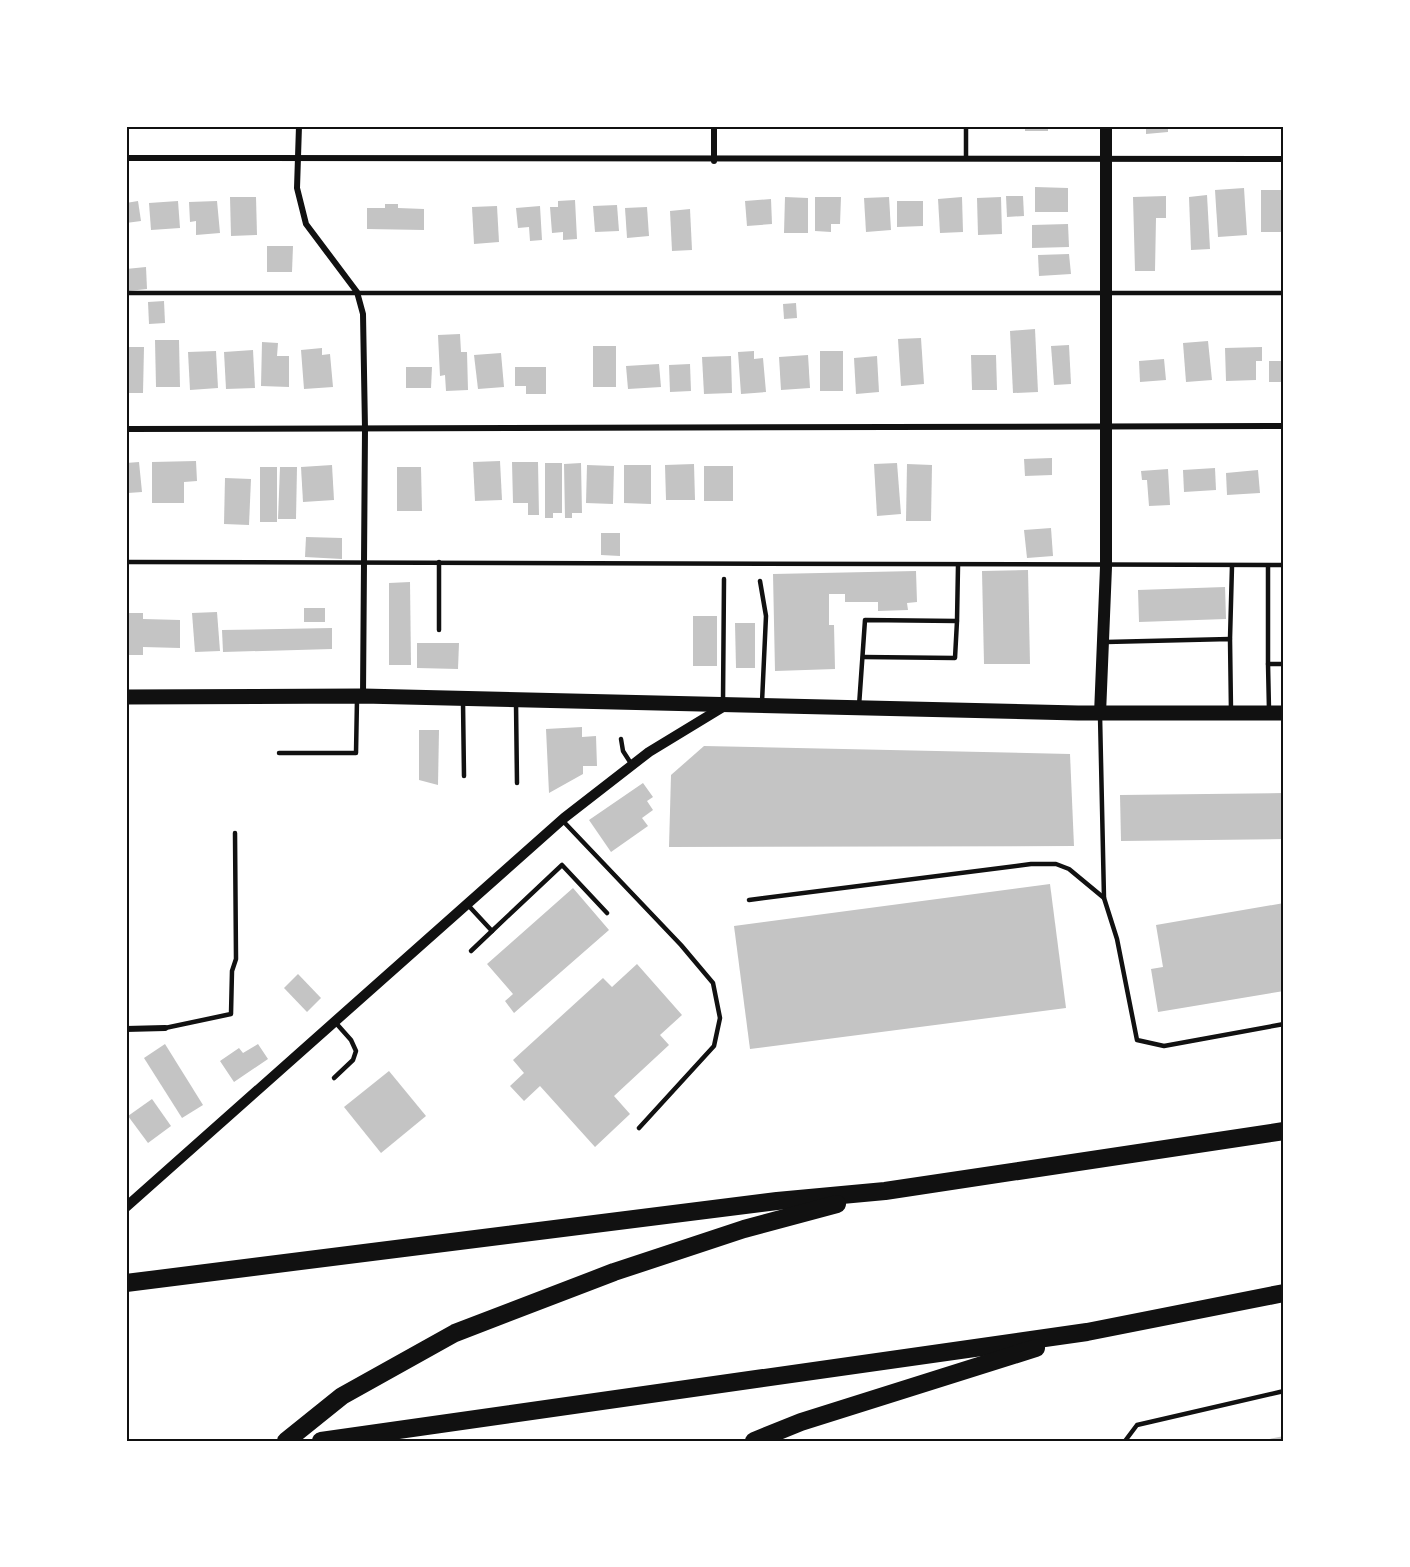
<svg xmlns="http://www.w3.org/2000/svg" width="1410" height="1567" viewBox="0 0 1410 1567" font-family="'Sofia Sans Condensed',sans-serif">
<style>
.building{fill:#c4c4c4}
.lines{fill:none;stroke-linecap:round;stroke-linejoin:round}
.service{stroke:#111;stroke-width:4.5}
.minor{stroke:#111;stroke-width:6}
.tertiary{stroke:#111;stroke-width:10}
.secondary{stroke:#111;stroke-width:12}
.primary{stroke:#111;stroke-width:15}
.motorway{stroke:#111;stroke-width:18}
.neatline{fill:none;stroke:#111;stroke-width:2}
</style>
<rect width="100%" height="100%" fill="#fff"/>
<g class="building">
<rect x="1025" y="126" width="23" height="5"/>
<path d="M1146,126H1168V132L1146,134Z"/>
<path d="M1035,187L1068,188V212H1035Z"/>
<path d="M1244,188L1247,235L1218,237L1215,190Z"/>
<rect x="1261" y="190" width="21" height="42"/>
<path d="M1207,195L1210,249L1191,250L1189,197Z"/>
<path d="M1006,196H1023L1024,216L1007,217Z"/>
<path d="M1166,196V218H1156L1155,271H1135L1133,197Z"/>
<path d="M230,197H256L257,235L231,236Z"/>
<path d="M785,197L808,198V233H784Z"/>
<path d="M815,197H841L840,224H831V232L815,231Z"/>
<path d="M889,197L891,230L866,232L864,198Z"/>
<path d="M962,197L963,232L940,233L938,199Z"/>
<path d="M1001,197L1002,234L978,235L977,198Z"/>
<path d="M771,199L772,224L747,226L745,201Z"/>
<path d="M575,200L577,239L563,240V232L552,233L550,207H558V201Z"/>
<path d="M138,201L141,221L126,223V203Z"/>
<path d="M178,201L180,228L151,230L149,203Z"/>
<path d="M217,201L220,233L196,235V221L190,222L189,202Z"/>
<path d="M897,201H923V226L897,227Z"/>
<path d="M385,204H398V208L424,209V230L367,229V208H385Z"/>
<path d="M617,205L619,231L595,232L593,206Z"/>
<path d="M497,206L499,242L474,244L472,207Z"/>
<path d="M540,206L542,240L530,241L529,227L518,228L516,208Z"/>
<path d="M647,207L649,236L627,238L625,208Z"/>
<path d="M690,209L692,250L672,251L670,211Z"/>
<path d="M1068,224L1069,247L1032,248V225Z"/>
<path d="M267,246H293L292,272H267Z"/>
<path d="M1069,254L1071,274L1039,276L1038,255Z"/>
<path d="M146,267L147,289L128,291L126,269Z"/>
<path d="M164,301L165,323L149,324L148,302Z"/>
<path d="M796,303L797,318L784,319L783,304Z"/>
<path d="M1035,329L1038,392L1013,393L1010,331Z"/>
<path d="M460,334L461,352H467L468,390L446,391L445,375L440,376L438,335Z"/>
<path d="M921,338L924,384L901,386L898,339Z"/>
<path d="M155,340H179L180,387H156Z"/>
<path d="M1208,341L1212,380L1186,382L1183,343Z"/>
<path d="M262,342L278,343L277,356H289V387L261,386Z"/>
<path d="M1069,345L1071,384L1054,385L1051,346Z"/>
<rect x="593" y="346" width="23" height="41"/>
<path d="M126,347H144L143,393H126Z"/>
<path d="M1262,347V361H1256V380L1226,381L1225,348Z"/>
<path d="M322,348V355L330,354L333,387L304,389L301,350Z"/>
<path d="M253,350L255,388L226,389L224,352Z"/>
<path d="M216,351L218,388L190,390L188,352Z"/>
<path d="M754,351V359L763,358L766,392L741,394L738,352Z"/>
<rect x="820" y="351" width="23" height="40"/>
<path d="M501,353L504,387L478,389L474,355Z"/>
<path d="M808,355L810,388L781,390L779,357Z"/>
<path d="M971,355H996L997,390H972Z"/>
<path d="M731,356L732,393L704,394L702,357Z"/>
<path d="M877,356L879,392L856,394L854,358Z"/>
<path d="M1164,359L1166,380L1140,382L1139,361Z"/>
<rect x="1269" y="361" width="15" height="21"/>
<path d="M659,364L661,387L628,389L626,366Z"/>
<path d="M690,364L691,391L670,392L669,365Z"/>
<path d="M406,367H432L431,388H406Z"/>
<path d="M515,367H546V394H526V386H515Z"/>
<path d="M1052,458V475L1025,476L1024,459Z"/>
<path d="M196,461L197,481L184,482V503H152V462Z"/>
<path d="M500,461L502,500L475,501L473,462Z"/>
<path d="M139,462L142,492L128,493L126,499V463Z"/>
<path d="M512,462H538L539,515H528V503H513Z"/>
<path d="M545,463H562V513H553V518H545Z"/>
<path d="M581,463L582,513H572V518H565L564,464Z"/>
<path d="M897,463L901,514L877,516L874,464Z"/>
<path d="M694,464L695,500H666L665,465Z"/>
<path d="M907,464L932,465L931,521H906Z"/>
<path d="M332,465L334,500L303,502L301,467Z"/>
<path d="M587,465L614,466L613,504L586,503Z"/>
<path d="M624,465H651V504L624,503Z"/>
<rect x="704" y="466" width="29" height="35"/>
<rect x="260" y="467" width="17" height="55"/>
<path d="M280,467H297L296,519H278Z"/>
<path d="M397,467H421L422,511H397Z"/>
<path d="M1215,468L1216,490L1184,492L1183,470Z"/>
<path d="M1168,469L1170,505L1149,506L1147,480H1142L1141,471Z"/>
<path d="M1258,470L1260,493L1227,495L1226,473Z"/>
<path d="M225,478L251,479L249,525L224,524Z"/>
<path d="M1051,528L1053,556L1027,558L1024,530Z"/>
<path d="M601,533H620V556L601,555Z"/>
<path d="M306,537L342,538V559L305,557Z"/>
<path d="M1028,570L1030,664H984L982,571Z"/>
<path d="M916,571L917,602L907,603L908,610L878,611V602H845V594H829V625H834L835,669L775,671L773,574Z"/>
<path d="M410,582L411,665H389V583Z"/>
<path d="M1225,587L1226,619L1139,622L1138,590Z"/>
<rect x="304" y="608" width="21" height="14"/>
<path d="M217,612L220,651L195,652L192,613Z"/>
<path d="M126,613H143V619L180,620V648L143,647V655H126Z"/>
<rect x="693" y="616" width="24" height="50"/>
<path d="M735,623H755V668H736Z"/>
<path d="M332,628V649L223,652L222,630Z"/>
<path d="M417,643H459L458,669L417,668Z"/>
<path d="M582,727V737L596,736L597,766H583V774L549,793L546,729Z"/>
<path d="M419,730H439L438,785L419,780Z"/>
<path d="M704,746L1070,754L1074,846L669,847L671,775Z"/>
<path d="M643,783L653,797L647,801L653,810L642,818L648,826L611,852L589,820Z"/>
<path d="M1284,793V839L1121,841L1120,795Z"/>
<path d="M1050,884L1066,1008L750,1049L734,926Z"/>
<path d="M573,888L609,930L514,1013L505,1001L513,994L487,964Z"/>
<path d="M1284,903V991L1158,1012L1151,969L1163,967L1156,925Z"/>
<path d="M637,964L682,1015L660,1035L669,1045L614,1096L630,1114L595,1147L540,1086L524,1101L510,1086L524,1073L513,1060L603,978L612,987Z"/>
<path d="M298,974L321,998L307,1012L284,988Z"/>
<path d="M165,1044L203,1105L182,1118L144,1058Z"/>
<path d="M258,1044L268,1059L234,1082L220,1061L239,1048L243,1053Z"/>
<path d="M389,1071L426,1116L381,1153L344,1107Z"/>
<path d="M152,1099L171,1126L148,1143L128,1116Z"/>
<path d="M1284,1436V1441H1264V1440Z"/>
</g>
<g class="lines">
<g class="service">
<path d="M966,157V126"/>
<path d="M126,293H1284"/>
<path d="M126,562L1284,565"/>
<path d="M760,581L766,616L762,702"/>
<path d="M439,630V562"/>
<path d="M1230,639L1232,566"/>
<path d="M1106,642L1230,639L1231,711"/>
<path d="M863,657L955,658L957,621"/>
<path d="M1268,664V566"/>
<path d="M723,701L724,579"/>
<path d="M463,702L464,776"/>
<path d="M516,703L517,783"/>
<path d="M859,706L865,620L957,621L958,566"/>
<path d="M1269,710L1268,664H1284"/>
<path d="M1100,715L1104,898"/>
<path d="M621,739L623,751L632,765"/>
<path d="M279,753H356L357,699"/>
<path d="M563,821L681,945L713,983L720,1018L714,1046L639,1128"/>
<path d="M749,900L1031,864H1056L1069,869L1104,898L1117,939L1137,1040L1164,1046L1284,1024"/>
<path d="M467,904L492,931L562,865L607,913"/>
<path d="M471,951L492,931"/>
<path d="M165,1028L231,1014L232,971L236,959L235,833"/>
<path d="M334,1078L353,1060L356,1051L351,1040L335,1022"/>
<path d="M1125,1441L1137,1425L1284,1391"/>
</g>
<g class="minor">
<path d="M299,126L297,188L306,224L357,292L363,314L365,429L363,696"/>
<path d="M126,158L1284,159"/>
<path d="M714,161V126"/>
<path d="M126,429L1284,426"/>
<path d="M126,1029L165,1028"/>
</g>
<path class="tertiary" d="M126,1207L564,818L649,752L723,707"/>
<path class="secondary" d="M1100,714L1106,567V126"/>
<path class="primary" d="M126,697L363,696L1078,713H1284"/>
<g class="motorway">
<path d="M126,1283L777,1201L885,1191L1284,1131"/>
<path d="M286,1441L342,1396L455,1333L614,1272L744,1229L837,1204"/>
<path d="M321,1441L1087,1332L1284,1293"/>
<path d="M754,1441L801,1422L1036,1348"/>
</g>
</g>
<rect width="1410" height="1567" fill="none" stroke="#ffffff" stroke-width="255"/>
<rect x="128" y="128" width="1154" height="1312" class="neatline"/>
</svg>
